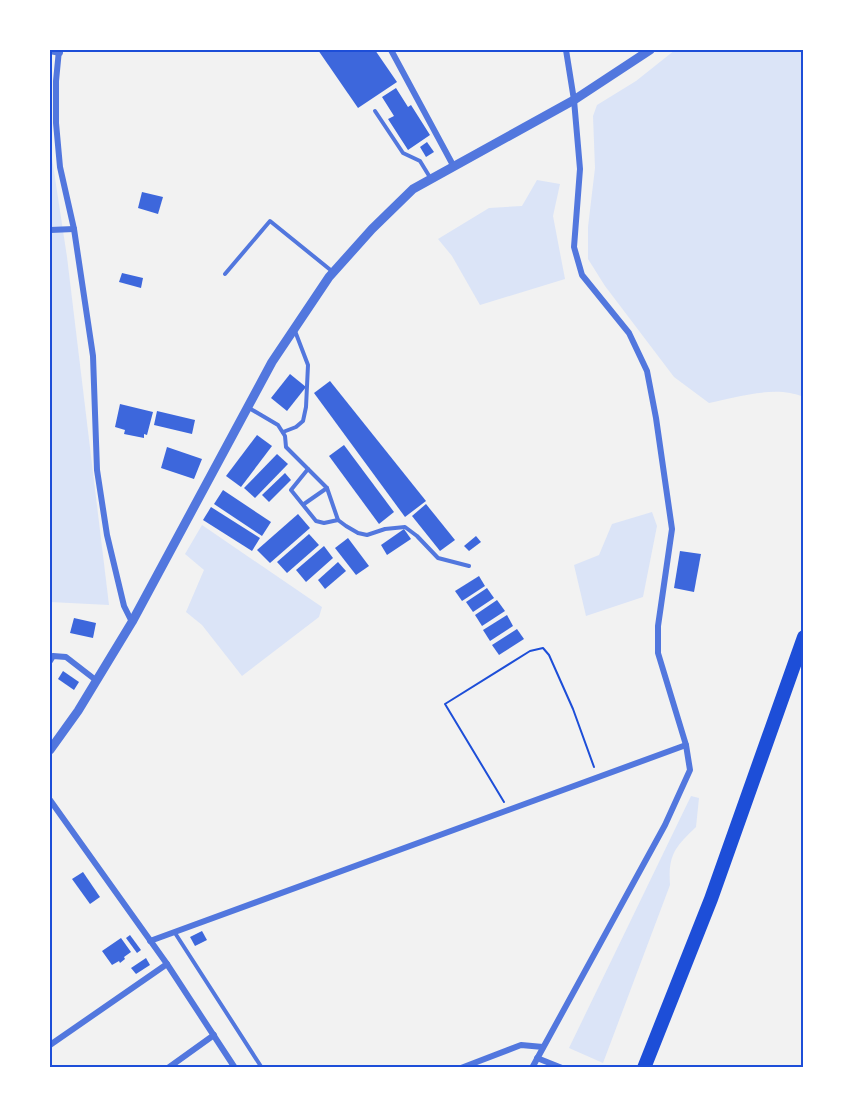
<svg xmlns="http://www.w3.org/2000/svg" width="853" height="1117" viewBox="0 0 853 1117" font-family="Rubik,sans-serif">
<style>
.green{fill:#dbe4f7}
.building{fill:#3d67dc}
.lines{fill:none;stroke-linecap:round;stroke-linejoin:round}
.path{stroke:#1d4ed8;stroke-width:2}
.service{stroke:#5277de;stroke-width:4}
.minor{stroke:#5277de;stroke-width:6}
.tertiary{stroke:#5277de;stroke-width:9}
.motorway{stroke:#1d4ed8;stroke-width:14}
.neatline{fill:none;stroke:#1d4ed8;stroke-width:2}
</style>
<rect width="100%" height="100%" fill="#f2f2f2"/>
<g class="green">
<path d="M675,50H803V397C777,385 736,397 709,403L674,377L605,286L588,259V227L595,168L593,116L597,105L636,81Z"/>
<path d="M50,145L67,257L109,605L50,602Z"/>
<path d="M537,180L560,184L553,216L565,279L480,305L452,256L438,239L489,208L522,206Z"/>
<path d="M652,512L657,526L643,597L586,616L574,565L599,555L612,524Z"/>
<path d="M202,525L322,607L319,617L242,676L202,625L186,612L204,570L185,554Z"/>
<path d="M691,796L699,798L696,827C675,847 668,855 670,885L603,1063L569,1048Z"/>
</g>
<g class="building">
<path d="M318,50H375L397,82L358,108Z"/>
<path d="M396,88L408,107L411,105L430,135L408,150L388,119L394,116L382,97Z"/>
<path d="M427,142L434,152L426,157L420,147Z"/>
<path d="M142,192L163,197L158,214L138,208Z"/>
<path d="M122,273L143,278L141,288L119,282Z"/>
<path d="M290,374L306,387L287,411L271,398Z"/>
<path d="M330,381L426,501L405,517L314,393Z"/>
<path d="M120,404L153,412L147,435L144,434V438L124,434L125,430L115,427Z"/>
<path d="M157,411L195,420L192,434L154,425Z"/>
<path d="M257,435L272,446L241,487L226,476Z"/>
<path d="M344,445L394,512L379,524L329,456Z"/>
<path d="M167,447L202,459L194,479L161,468Z"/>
<path d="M277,454L288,464L255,498L244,488Z"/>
<path d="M285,473L291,480L269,502L262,495Z"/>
<path d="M223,490L271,522L262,536L214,504Z"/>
<path d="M426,504L455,540L440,551L412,516Z"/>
<path d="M211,507L260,538L252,551L203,520Z"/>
<path d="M298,514L310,528L270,563L257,550Z"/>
<path d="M404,529L411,539L387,555L381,545Z"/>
<path d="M309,534L319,545L287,573L277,562Z"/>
<path d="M476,536L481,542L469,551L464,546Z"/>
<path d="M348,538L369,566L356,575L335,548Z"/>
<path d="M324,546L333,558L306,582L296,570Z"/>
<path d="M680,551L701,554L694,592L674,588Z"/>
<path d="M338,562L346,571L325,589L318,580Z"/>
<path d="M479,576L485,586L462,601L455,591Z"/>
<path d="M487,588L494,598L473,612L466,602Z"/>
<path d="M497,600L505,611L482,626L475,615Z"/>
<path d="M507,615L513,626L490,641L483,630Z"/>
<path d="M74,618L96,623L93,638L70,633Z"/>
<path d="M517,629L524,639L499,655L492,645Z"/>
<path d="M63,671L79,682L74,690L58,679Z"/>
<path d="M83,872L100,897L90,904L72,879Z"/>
<path d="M202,931L207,940L195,946L190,937Z"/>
<path d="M130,935L141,950L137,953L126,938Z"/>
<path d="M121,938L131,952L124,957L125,959L120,963L119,961L112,965L102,951Z"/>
<path d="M146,958L150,965L136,974L131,968Z"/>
</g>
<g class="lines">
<path class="path" d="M504,802L445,704L530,651L543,648L549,655L573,709L594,767"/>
<g class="service">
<path d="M375,111L403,153L420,161L431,179"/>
<path d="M225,274L270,221L333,272"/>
<path d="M249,408L278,425L285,436L286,447L327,488L338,520L346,526L358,533L367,535L385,529L405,527L417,536L438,558L469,566"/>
<path d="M283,432L296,427L303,421L306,407L308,365L295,331"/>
<path d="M308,469L291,490L316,521L324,523L338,520"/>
<path d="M304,504L327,488"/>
<path d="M175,933L262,1068"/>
</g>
<g class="minor">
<path d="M59,50L56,81V123L60,167L74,229L93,356L97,470L107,535L124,606L132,622"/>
<path d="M391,50L454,167"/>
<path d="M50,51L60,53"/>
<path d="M50,230L74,229"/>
<path d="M50,661L53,656L66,657L97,681"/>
<path d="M50,800L167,964L235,1068"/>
<path d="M150,941L686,745"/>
<path d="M50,1045L167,964"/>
<path d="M537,1058L562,1068"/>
<path d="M168,1068L214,1035"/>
<path d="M461,1068L521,1045L543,1047"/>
<path d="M532,1068L665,825L690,770L686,745L658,653V626L672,529L656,418L647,371L629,333L582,275L574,247L580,169L574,100L566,50"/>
</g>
<path class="tertiary" d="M50,750L78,711L132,622L272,362L329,277L372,229L413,189L574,100L650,50"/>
<path class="motorway" d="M644,1068L711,899L804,637"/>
</g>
<rect width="853" height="1117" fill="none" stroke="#ffffff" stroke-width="102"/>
<rect x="51" y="51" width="751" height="1015" class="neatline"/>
</svg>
